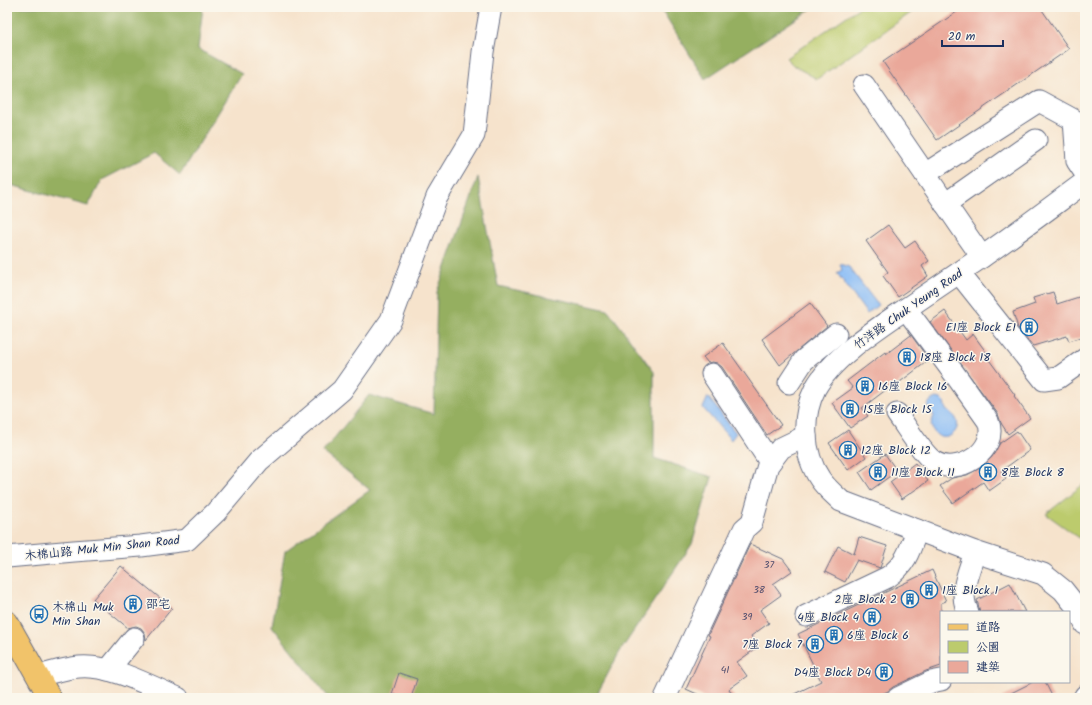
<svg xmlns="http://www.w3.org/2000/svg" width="1092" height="705" viewBox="0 0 1092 705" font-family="Kalam,'LXGW WenKai TC',sans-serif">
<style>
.green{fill:#bccb6d;stroke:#6c7d66}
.forest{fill:#95af60;stroke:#586f5f}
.water{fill:#88bbf6;stroke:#5275aa}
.building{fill:#eaa89a}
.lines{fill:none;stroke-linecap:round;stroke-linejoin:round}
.minor-casing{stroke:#686e84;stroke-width:23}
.major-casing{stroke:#686e84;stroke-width:24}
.minor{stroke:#fff;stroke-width:21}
.major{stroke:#f1c36a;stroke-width:22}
.labels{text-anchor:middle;stroke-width:3;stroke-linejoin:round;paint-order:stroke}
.number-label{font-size:10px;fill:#4f4d6d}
.street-label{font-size:12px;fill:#1b2f5e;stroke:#fbf7ec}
.poi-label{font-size:12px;fill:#1b2f5e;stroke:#fbf7ec;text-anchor:start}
</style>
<rect width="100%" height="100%" fill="#fbf7ec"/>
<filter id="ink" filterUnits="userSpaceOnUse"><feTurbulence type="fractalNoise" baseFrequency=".025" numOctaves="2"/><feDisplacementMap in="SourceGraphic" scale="8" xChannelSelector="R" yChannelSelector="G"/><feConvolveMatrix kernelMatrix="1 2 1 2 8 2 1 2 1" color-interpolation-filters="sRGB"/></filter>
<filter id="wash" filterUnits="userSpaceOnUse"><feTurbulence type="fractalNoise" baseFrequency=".012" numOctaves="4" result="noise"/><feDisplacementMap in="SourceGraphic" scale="16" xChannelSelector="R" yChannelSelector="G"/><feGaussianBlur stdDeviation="0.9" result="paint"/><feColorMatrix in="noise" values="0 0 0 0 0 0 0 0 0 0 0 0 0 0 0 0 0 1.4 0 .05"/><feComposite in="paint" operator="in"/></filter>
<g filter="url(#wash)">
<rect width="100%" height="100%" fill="#f6e3cc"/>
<g class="green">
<path d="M860,7H919L817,79L794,66L786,58Z"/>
<path d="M1085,483V542L1046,514Z"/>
</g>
<g class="forest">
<path d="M7,7H203L198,49L242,74L180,175L154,153L102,180L88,206L7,184Z"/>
<path d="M660,7H814L705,79Z"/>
<path d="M478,177L498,286L608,310L654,372V458L712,477L692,544L619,653L595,698H329L272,626L285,551L370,490L323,452L369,395L434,414L437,292Z"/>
</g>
<g class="water">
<path d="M840,264L849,267L878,305L867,314L837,273L842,270Z"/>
<path d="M708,397L736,433L731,440L703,408Z"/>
<path d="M936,398L941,399L944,402L946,410C976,425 939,454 931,425L934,415C926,410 926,401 936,398Z"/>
</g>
<g id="blocks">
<g class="building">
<path d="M964,7H1040L1069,49L937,140L883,62Z"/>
<path d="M888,225L905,248L915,241L929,261L922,266L928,276L898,297L883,276L888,272L866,241Z"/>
<path d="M1053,292L1057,304L1085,295V336L1069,341L1067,336L1033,346L1018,328L1013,312L1035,304L1033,298Z"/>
<path d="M810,303L827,326L780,365L762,339Z"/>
<path d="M945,311L966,340L973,334L986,352L984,353L1015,395L1014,396L1030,418L1008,434L1001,423L998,414L930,322Z"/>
<path d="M911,335L929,360L888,391L887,389L862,408L868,416L850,428L832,403L853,388L847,381L885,352L886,354Z"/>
<path d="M723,343L781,425L767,435L722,367L717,363L712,362L708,363L703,357Z"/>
<path d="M848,430L866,457L848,470L829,443Z"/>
<path d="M1017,431L1030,450L1001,471L1006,479L989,491L983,482L953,503L940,486L952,478L967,475L982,467L992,457L1000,443Z"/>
<path d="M885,454L897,471L871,490L859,472Z"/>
<path d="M915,463L928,481L902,499L890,482Z"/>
<path d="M859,537L887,546L880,568L857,560L845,582L825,572L838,546L854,554Z"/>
<path d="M750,544L783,559L792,571L773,584L781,595L760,610L769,623L751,636L758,647L737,662L747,676L729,689L735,698H706L686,689L710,636L708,635Z"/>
<path d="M121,566L172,608L146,640L145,633L141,628L136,626L128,628L93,599Z"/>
<path d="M932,570L946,601L941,603V666L926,671L893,687L888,691L874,698H786L821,681L798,634Z"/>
<path d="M1010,583L1025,612H980L977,600Z"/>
<path d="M399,673L417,679L411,698H404L392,694Z"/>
<path d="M1033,682H1045L1053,698H1001Z"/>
</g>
</g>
</g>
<g filter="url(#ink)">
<use href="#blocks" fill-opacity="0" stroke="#686e84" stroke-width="1"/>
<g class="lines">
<defs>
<g id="minor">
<path d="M864,85L968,237L982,257"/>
<path d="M925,174L1039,101L1074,120L1077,161L1085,173"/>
<path d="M1085,182C1051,207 1017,233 982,257C957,274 932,291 907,308C878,328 831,358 815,389C801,417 803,454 820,479C826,488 834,494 841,501L975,552L1043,574L1063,590L1079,610L1085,624"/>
<path d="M945,204L1036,140"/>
<path d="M959,273L1044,380L1058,378L1085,359"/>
<path d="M712,374L770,462"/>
<path d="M789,383L804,360L836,334"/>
<path d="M897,414C906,426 921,452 933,461C957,478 1000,450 988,421L959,380L906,309"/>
<path d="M7,557L74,551L141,546L187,540L216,512L259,461L342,390L391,320L437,197L474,135L483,52L491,7"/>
<path d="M968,612C958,592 969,572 975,552"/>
<path d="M806,616L888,577C906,564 910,550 917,530"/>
<path d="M108,670L134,638"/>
<path d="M38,676C51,673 66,668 79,667C110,664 150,686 178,698"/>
<path d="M665,698L744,529L752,522L768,465L781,448L806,436"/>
<path d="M898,698L931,682L941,680"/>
<path d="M1084,698L1085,696"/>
</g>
<path id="major" d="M7,622L50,698"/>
</defs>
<use href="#minor" class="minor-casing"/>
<use href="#major" class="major-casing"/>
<use href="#minor" class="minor"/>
<use href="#major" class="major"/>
</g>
</g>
<defs>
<symbol id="building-ring" viewBox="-11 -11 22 22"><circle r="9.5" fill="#fbf7ec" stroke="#1f6fb2" stroke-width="1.5"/><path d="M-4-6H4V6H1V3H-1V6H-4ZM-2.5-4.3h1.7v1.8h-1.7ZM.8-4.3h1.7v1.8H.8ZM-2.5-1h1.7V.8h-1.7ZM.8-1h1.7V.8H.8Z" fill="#1f6fb2"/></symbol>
<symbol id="bus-ring" viewBox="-11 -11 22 22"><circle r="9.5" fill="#fbf7ec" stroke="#1f6fb2" stroke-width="1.5"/><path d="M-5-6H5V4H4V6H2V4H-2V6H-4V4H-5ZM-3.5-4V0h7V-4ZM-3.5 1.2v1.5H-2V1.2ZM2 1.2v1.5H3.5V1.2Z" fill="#1f6fb2"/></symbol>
</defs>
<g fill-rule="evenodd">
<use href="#building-ring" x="1019" y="317" width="20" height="20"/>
<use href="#building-ring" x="897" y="347" width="20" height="20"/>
<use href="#building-ring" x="855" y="376" width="20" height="20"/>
<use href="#building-ring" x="840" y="399" width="20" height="20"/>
<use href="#building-ring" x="838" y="440" width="20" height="20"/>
<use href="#building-ring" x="868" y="462" width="20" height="20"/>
<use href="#building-ring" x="978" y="462" width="20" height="20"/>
<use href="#building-ring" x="919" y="580" width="20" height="20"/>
<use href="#building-ring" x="900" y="589" width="20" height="20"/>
<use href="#building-ring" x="123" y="594" width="20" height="20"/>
<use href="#bus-ring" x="29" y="604" width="20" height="20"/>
<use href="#building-ring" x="862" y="607" width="20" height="20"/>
<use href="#building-ring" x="824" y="625" width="20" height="20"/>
<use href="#building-ring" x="805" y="634" width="20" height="20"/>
<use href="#building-ring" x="874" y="662" width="20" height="20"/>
</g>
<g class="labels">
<g class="number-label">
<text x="769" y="568">37</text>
<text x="759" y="593">38</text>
<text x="747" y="620">39</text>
<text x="725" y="673">41</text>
</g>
<g class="street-label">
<text transform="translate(908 309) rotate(-35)" y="4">竹洋路 Chuk Yeung Road</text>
<text transform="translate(102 548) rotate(-6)" y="4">木棉山路 Muk Min Shan Road</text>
</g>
<g class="poi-label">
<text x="1016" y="331" text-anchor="end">E1座 Block E1</text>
<text x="920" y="361">18座 Block 18</text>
<text x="878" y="390">16座 Block 16</text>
<text x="863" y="413">15座 Block 15</text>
<text x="861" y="454">12座 Block 12</text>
<text x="891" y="476">11座 Block 11</text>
<text x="1001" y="476">8座 Block 8</text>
<text x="942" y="594">1座 Block 1</text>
<text x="897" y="603" text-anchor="end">2座 Block 2</text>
<text x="146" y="608">邵宅</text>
<text x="52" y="611">木棉山 Muk<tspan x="52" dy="14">Min Shan</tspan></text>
<text x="859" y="621" text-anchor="end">4座 Block 4</text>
<text x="847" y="639">6座 Block 6</text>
<text x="802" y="648" text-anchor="end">7座 Block 7</text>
<text x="871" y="676" text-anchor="end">D4座 Block D4</text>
</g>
</g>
<rect width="1092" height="705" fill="none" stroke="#fbf7ec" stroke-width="24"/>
<rect x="940" y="611" width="130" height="72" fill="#fbf7ec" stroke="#a1a7b3"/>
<rect x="948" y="624" width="20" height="6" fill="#f1c36a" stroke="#a1a7b3"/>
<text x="976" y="631" font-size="12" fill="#1b2f5e">道路</text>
<rect x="948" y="641" width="20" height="12" fill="#bccb6d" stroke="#a1a7b3"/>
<text x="976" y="651" font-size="12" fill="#1b2f5e">公園</text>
<rect x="948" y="661" width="20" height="12" fill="#eaa89a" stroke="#a1a7b3"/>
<text x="976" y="671" font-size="12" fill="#1b2f5e">建築</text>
<path d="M942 40v6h61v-6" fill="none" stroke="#1b2f5e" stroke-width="2"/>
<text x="948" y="40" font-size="12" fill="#1b2f5e" stroke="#fbf7ec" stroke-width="3" paint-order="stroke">20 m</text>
</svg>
